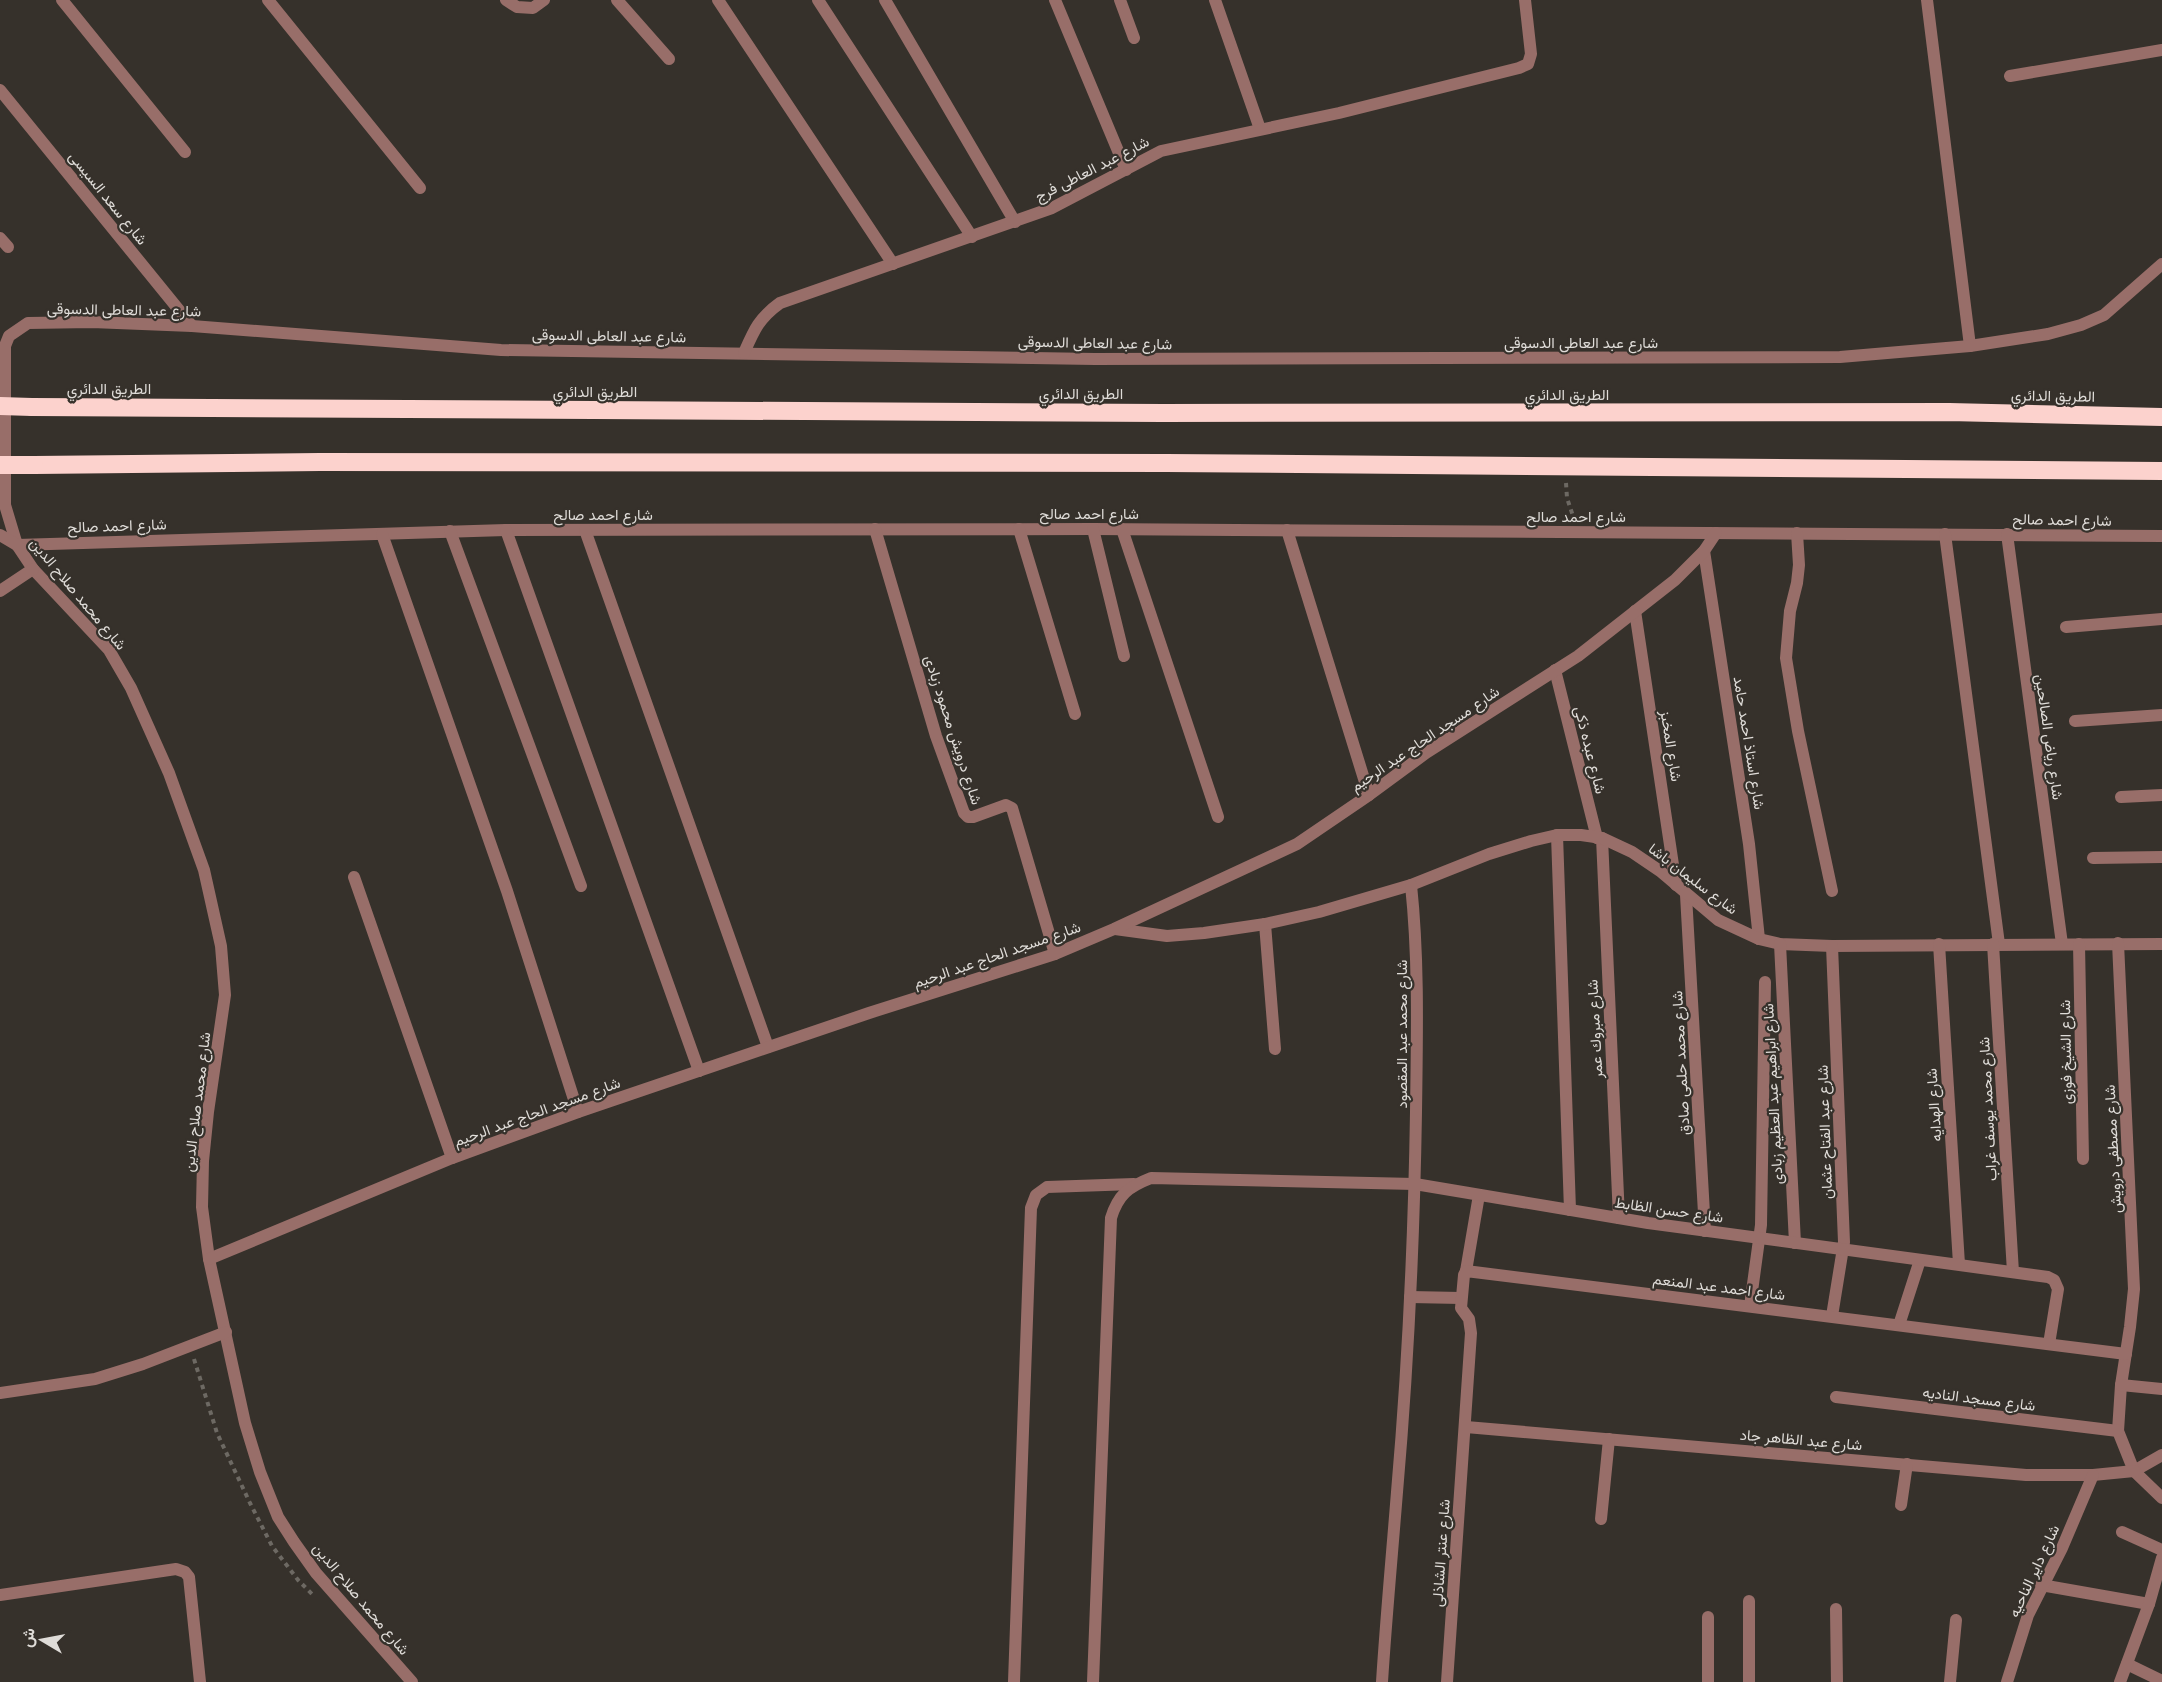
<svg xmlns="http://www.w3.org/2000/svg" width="2162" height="1682" viewBox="0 0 2162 1682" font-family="Quicksand,Vazirmatn,sans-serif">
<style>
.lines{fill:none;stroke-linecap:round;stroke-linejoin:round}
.path{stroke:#6d6963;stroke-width:4;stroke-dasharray:4.5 4.5;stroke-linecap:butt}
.service{stroke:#986e69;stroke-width:12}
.minor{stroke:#986e69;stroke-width:12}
.motorway{stroke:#fcd2cd;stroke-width:18}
.motorway-bridge{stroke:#fcd2cd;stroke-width:18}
.labels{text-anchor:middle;stroke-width:4.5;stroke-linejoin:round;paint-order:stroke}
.street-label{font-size:15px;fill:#dfdcd8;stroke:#36312b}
</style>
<rect width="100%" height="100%" fill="#36312b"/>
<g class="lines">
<g class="path">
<path d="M1566,483L1567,498L1574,519"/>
<path d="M194,1359L217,1433L250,1503L272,1546L298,1580L314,1596"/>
</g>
<g class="service">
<path d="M2010,76L2162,50"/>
<path d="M2134,1471L2162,1455"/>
</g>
<g class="minor">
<path d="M62,0L185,152"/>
<path d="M268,0L420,188"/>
<path d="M506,0L517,7L533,8L544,0"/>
<path d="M617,0L669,59"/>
<path d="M718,0L893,264"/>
<path d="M818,0L972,237"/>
<path d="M885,0L1015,222"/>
<path d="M1055,0L1126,170"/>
<path d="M1120,0L1134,38"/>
<path d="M1215,0L1260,129"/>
<path d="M1927,0L1970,346"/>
<path d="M0,90L192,326"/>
<path d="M0,238L8,247"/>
<path d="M2162,264L2104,315L2081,325L2048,334L1970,346L1840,357L1095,359L501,350L192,326L92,322L28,323L9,336L5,346V505L17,545L506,530L1093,529L2162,536"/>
<path d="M744,353C754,330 759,318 780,303L1052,208L1161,151L1339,113L1519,68L1528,64L1531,54L1525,0"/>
<path d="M875,529L936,736L964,813L968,817H973L1006,805L1012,808L1055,954"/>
<path d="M1019,529L1075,714"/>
<path d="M1093,529L1124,656"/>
<path d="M1122,529L1218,817"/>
<path d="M506,530L699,1071"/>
<path d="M585,530L768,1047"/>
<path d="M1287,530L1369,795"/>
<path d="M450,531L581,886"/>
<path d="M1797,533L1799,565L1797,583L1790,611L1786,658L1798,731L1832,891"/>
<path d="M382,534L507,891L578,1112"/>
<path d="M1945,534L1999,944"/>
<path d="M2007,534L2062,944"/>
<path d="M0,535L17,545L33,569L109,650L131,688L169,773L204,870L221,946L225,995L208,1112L203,1161L202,1207L209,1259L245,1423L260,1472L278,1517L294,1542L316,1573L412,1682"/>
<path d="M1704,551L1749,844L1759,939"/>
<path d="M0,591L33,569"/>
<path d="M1635,611L1676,885"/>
<path d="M2066,627L2162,619"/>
<path d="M1555,670L1597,838"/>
<path d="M2075,721L2162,715"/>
<path d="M2121,797L2162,795"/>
<path d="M1557,835L1570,1210"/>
<path d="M1602,838L1619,1218"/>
<path d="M2093,858L2162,857"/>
<path d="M354,877L452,1158"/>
<path d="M1686,895L1705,1231"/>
<path d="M1265,924L1275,1049"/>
<path d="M1115,929L1167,936L1204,933L1265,924L1319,912L1411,885L1489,854L1531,841L1557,835H1581L1602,838L1632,852L1660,871L1718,920L1759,939L1780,944L1832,946L2162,944"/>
<path d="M2118,943L2134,1289L2130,1327L2121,1385L2118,1431L2134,1471L2162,1498"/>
<path d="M1780,944L1795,1243"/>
<path d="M1939,944L1959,1264"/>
<path d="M1993,944L2013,1272"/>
<path d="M2079,944L2083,1159"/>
<path d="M209,1259L452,1158L578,1112L869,1013L1055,954L1114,929L1297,844L1369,795L1426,753L1578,656L1675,580L1704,551L1716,533"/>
<path d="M1466,1271L1479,1195"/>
<path d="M1410,1297L1461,1298"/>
<path d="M1750,1306L1761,1225L1765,982"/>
<path d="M1832,1316L1844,1242L1832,946"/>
<path d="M1899,1325L1920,1260"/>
<path d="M2121,1385L2162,1389"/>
<path d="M0,1393L95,1379L143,1364L226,1332"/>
<path d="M1836,1397L2118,1431"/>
<path d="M1466,1427L2026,1475H2093L2134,1471"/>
<path d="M1901,1505L1907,1464"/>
<path d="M1601,1519L1609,1439"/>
<path d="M2122,1532L2162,1550"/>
<path d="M2041,1585L2149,1604"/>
<path d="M0,1595L176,1569L185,1572L189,1577L200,1682"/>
<path d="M1749,1601V1682"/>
<path d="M1836,1609L1837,1682"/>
<path d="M1708,1617V1682"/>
<path d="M2127,1664L2162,1681"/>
<path d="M1014,1682L1031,1208L1036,1195L1047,1187L1134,1184"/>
<path d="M1093,1682L1111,1218C1118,1195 1128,1187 1151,1178L1415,1184L1648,1223L2048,1277L2054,1280L2058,1289L2049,1344"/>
<path d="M1382,1682C1386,1619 1392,1555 1397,1492C1408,1366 1414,1238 1416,1112C1417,1036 1419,961 1411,885"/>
<path d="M1447,1682L1471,1333L1469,1319L1461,1308L1464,1275L1466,1271L2126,1354"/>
<path d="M1950,1682L1956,1620"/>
<path d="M2007,1682L2028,1615L2062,1548L2093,1475"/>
<path d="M2120,1682L2149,1604L2162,1558"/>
</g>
<g class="motorway">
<path d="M32,407L1163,413L1949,412L2162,417"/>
<path d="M34,465L320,462L1166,463L2162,471"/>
</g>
<g class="motorway-bridge">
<path d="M0,406L32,407"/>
<path d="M0,465H34"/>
</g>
</g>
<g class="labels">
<g class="street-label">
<text transform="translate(1092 169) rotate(-27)" y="5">شارع عبد العاطى فرج</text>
<text transform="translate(108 198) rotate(51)" y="5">شارع سعد السيسى</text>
<text transform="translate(124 310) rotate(1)" y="5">شارع عبد العاطى الدسوقى</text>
<text transform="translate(609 336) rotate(1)" y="5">شارع عبد العاطى الدسوقى</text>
<text transform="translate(1095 343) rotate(1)" y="5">شارع عبد العاطى الدسوقى</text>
<text x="1581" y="348">شارع عبد العاطى الدسوقى</text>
<text x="109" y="394">الطريق الدائري</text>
<text x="595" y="397">الطريق الدائري</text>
<text x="1081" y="399">الطريق الدائري</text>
<text x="1567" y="400">الطريق الدائري</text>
<text transform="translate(2053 396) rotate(1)" y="5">الطريق الدائري</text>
<text x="1089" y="519">شارع احمد صالح</text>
<text x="603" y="520">شارع احمد صالح</text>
<text x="1576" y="522">شارع احمد صالح</text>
<text transform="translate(2062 520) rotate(1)" y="5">شارع احمد صالح</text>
<text transform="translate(117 526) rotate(-2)" y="5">شارع احمد صالح</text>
<text transform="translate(78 594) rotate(50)" y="5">شارع محمد صلاح الدين</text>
<text transform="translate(953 730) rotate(72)" y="5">شارع درويش محمود زبادى</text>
<text transform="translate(2049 737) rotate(82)" y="5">شارع رياض الصالحين</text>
<text transform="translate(1425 739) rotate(-34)" y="5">شارع مسجد الحاج عبد الرحيم</text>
<text transform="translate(1749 743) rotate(81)" y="5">شارع استاذ احمد حامد</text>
<text transform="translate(1671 746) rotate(81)" y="5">شارع المخبز</text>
<text transform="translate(1590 750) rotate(76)" y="5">شارع عبده ذكى</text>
<text transform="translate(1693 879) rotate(37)" y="5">شارع سليمان باشا</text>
<text transform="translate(997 955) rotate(-19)" y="5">شارع مسجد الحاج عبد الرحيم</text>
<text transform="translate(1595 1029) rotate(-93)" y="5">شارع مبروك عمر</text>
<text transform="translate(1402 1034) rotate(-90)" y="5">شارع محمد عبد المقصود</text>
<text transform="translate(2066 1052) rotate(-91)" y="5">شارع الشيخ فوزى</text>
<text transform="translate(1681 1063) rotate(-93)" y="5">شارع محمد حلمى صادق</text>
<text transform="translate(1773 1094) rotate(-93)" y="5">شارع ابراهيم عبد العظيم زبادى</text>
<text transform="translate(197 1102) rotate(-83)" y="5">شارع محمد صلاح الدين</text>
<text transform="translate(1934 1105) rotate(-94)" y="5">شارع الهدايه</text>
<text transform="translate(1988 1109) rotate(-93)" y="5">شارع محمد يوسف غراب</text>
<text transform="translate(537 1112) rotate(-20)" y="5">شارع مسجد الحاج عبد الرحيم</text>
<text transform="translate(1825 1132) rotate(-92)" y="5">شارع عبد الفتاح عثمان</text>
<text transform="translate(2113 1149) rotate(-93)" y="5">شارع مصطفى درويش</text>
<text transform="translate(1669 1210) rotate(8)" y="5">شارع حسن الظابط</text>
<text transform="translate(1719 1287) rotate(7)" y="5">شارع احمد عبد المنعم</text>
<text transform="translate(1979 1399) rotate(7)" y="5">شارع مسجد الناديه</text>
<text transform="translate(1801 1440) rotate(5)" y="5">شارع عبد الظاهر جاد</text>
<text transform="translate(1441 1553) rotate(-86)" y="5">شارع عنتر الشاذلى</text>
<text transform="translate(2034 1571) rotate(-65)" y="5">شارع داير الناحيه</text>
<text transform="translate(361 1599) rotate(50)" y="5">شارع محمد صلاح الدين</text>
</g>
</g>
<g transform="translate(42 1640) rotate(280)" stroke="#36312b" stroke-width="4.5" paint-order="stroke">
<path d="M0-4.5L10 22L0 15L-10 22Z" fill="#dfdcd8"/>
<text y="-9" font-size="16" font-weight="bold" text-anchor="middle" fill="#dfdcd8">ش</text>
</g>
</svg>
